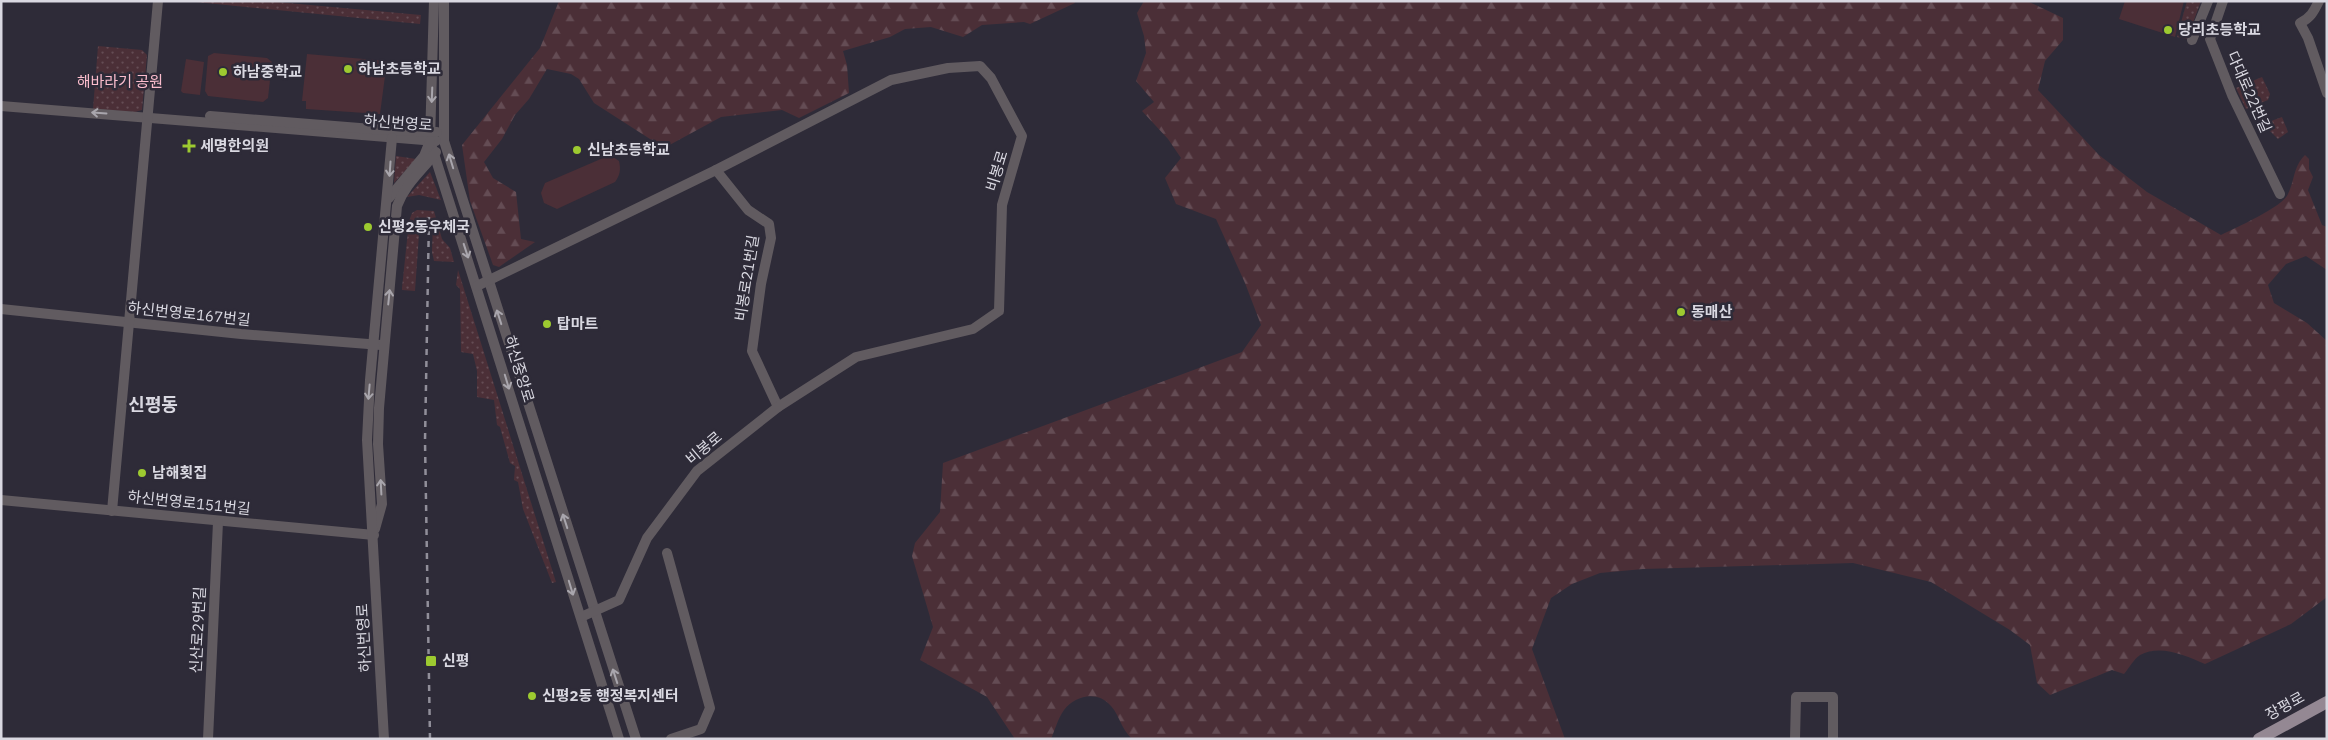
<svg xmlns="http://www.w3.org/2000/svg" width="2328" height="740" viewBox="0 0 2328 740" font-family="'IBM Plex Sans','Noto Sans KR',sans-serif">
<style>
.green{fill:url(#green-dots)}
.forest{fill:url(#forest-firs)}
.pitch{fill:#4b2f37}
.lines{fill:none;stroke-linecap:round;stroke-linejoin:round}
.minor{stroke:#615b60;stroke-width:10}
.major{stroke:#948893;stroke-width:12}
.rail{stroke:#918f9a;stroke-width:2.5;stroke-dasharray:6 6;stroke-linecap:butt}
.oneway{stroke:#a9a6ad}
.poi-dot{fill:#9dca30;stroke:#2e2b38;stroke-width:2}
.labels{text-anchor:middle;stroke-width:5;stroke-linejoin:round;paint-order:stroke}
.poi-label{font-size:15px;font-weight:bold;fill:#d9d8e1;stroke:#2e2b38;text-anchor:start}
.park-label{font-size:15px;fill:#fbbdcd;stroke:#2e2b38}
.street-label{font-size:15px;fill:#d9d8e1;stroke:#2e2b38}
.quarter-label{font-size:18px;font-weight:bold;fill:#d9d8e1;stroke:#2e2b38}
</style>
<defs>
<pattern id="green-dots" width="8" height="8" patternUnits="userSpaceOnUse" patternTransform="scale(1.25)"><rect width="8" height="8" fill="#4b2f37"/><path d="M2 2h.1M6 6h.1" fill="none" stroke="#644c54" stroke-width="1.8" stroke-linecap="round"/></pattern>
<pattern id="forest-firs" width="22" height="20" patternUnits="userSpaceOnUse" patternTransform="scale(1.25)"><rect width="22" height="20" fill="#4b2f37"/><path d="M5 1l3.5 6h-7zM16 11l3.5 6h-7z" fill="#644c54"/></pattern>
</defs>
<rect width="100%" height="100%" fill="#2e2b38"/>
<g class="green">
<path d="M186,1H266L421,15L420,24Z"/>
<path d="M2187,1H2201L2187,39L2177,37Z"/>
<path d="M98,46L142,50L147,55L142,110L135,112L93,109Z"/>
<path d="M2262,77L2270,94L2268,100L2246,109L2236,88Z"/>
<path d="M2282,117L2288,132L2278,139L2263,124Z"/>
<path d="M396,156L416,159L394,183Z"/>
<path d="M430,172L441,200L419,195L407,197Z"/>
<path d="M417,210L434,211L442,239L450,248L454,262L434,261L432,252L433,221L420,220L415,291L402,290V288L409,221L412,213Z"/>
<path d="M458,270L556,582L552,583L523,509L518,482L514,480L515,466L510,463L500,427L497,425L494,400L477,397V371L473,354L461,352L460,289L456,285Z"/>
</g>
<g class="forest">
<path d="M559,1H1074L1075,3L1030,24L1024,22L982,25L963,37L931,27L905,29L890,37L843,51L847,65L849,93L799,118L782,110L721,117L664,148L594,103L579,79L571,74L547,69L529,99L515,115L502,139L484,162L493,178L516,192L521,239L535,242L499,267L493,265L470,201L462,145L540,48Z"/>
<path d="M1144,1H2027L2063,18V40L2045,61L2038,90L2099,155L2147,192L2221,235C2235,228 2283,207 2288,194C2295,180 2293,167 2305,155L2309,159V169L2313,177L2308,190L2322,225L2327,227V270L2306,256L2286,264L2268,285L2274,303L2307,323L2327,341V597L2291,624L2205,664C2185,655 2160,644 2140,655C2134,659 2129,668 2124,674L2112,670L2050,695L2037,683L2030,645L2010,630L1931,582L1853,563L1643,569L1600,573L1572,584L1551,598L1532,649L1565,739H1132C1120,727 1120,716 1111,706C1098,690 1075,695 1064,710C1058,718 1055,730 1051,739H1015L987,697L920,660L933,627L912,556L915,543L940,512L943,463L1242,352L1261,325L1245,283L1216,219L1176,204L1165,178L1181,158L1168,139L1142,111L1154,102L1136,81L1146,53L1144,36L1137,13Z"/>
</g>
<g class="pitch">
<path d="M2125,1H2184L2175,37L2119,19Z"/>
<path d="M214,53L267,58L272,62L268,98L263,102L208,96L205,91L208,56Z"/>
<path d="M307,54L387,61L380,114L306,109V101H302Z"/>
<path d="M186,59L204,62L200,95L183,93L181,91Z"/>
<path d="M610,155L619,161C621,170 620,175 615,182L557,209L544,203L541,193L545,183Z"/>
</g>
<g class="lines">
<g class="minor">
<path d="M434,1L430,141L619,739"/>
<path d="M444,1V141L636,739"/>
<path d="M2223,1L2210,39L2232,95L2280,194"/>
<path d="M2319,1C2314,11 2311,18 2300,23L2308,38L2327,93"/>
<path d="M2192,40L2208,1"/>
<path d="M1,106L436,141"/>
<path d="M210,116L372,129L437,132"/>
<path d="M716,170L748,210L769,224L771,238L761,284L752,351L778,407"/>
<path d="M389,198L424,156L430,141"/>
<path d="M477,286L716,170L891,80L948,68L980,66L991,78L1022,136L1002,205L999,311L973,329L856,357L778,407L697,471L647,538L619,600L581,617"/>
<path d="M1,309L241,334L381,345"/>
<path d="M1,500L374,535"/>
<path d="M112,511L158,1"/>
<path d="M375,529L382,504L378,444L379,408L397,206C405,184 422,171 436,152"/>
<path d="M667,553L710,708L701,729L671,739"/>
<path d="M208,739L218,522"/>
<path d="M384,739L367,440L370,380L392,138"/>
<path d="M1795,739L1796,697H1833V739"/>
</g>
<path class="major" d="M2259,739L2327,702"/>
<path class="rail" d="M429,217L425,441L430,739"/>
</g>
<defs><path id="oneway-shaft" d="M-6 0H5M1.5-3L5.5 0L1.5 3" fill="none" stroke-width="1.6" stroke-linecap="round" stroke-linejoin="round" transform="scale(1.25)"/></defs>
<g class="oneway">
<use href="#oneway-shaft" transform="translate(432 95) rotate(92)"/>
<use href="#oneway-shaft" transform="translate(99 113) rotate(-176)"/>
<use href="#oneway-shaft" transform="translate(451 161) rotate(-107)"/>
<use href="#oneway-shaft" transform="translate(390 169) rotate(94)"/>
<use href="#oneway-shaft" transform="translate(466 251) rotate(72)"/>
<use href="#oneway-shaft" transform="translate(389 297) rotate(-84)"/>
<use href="#oneway-shaft" transform="translate(499 317) rotate(-108)"/>
<use href="#oneway-shaft" transform="translate(507 382) rotate(73)"/>
<use href="#oneway-shaft" transform="translate(369 392) rotate(95)"/>
<use href="#oneway-shaft" transform="translate(381 487) rotate(-93)"/>
<use href="#oneway-shaft" transform="translate(565 521) rotate(-108)"/>
<use href="#oneway-shaft" transform="translate(571 588) rotate(73)"/>
<use href="#oneway-shaft" transform="translate(615 676) rotate(-108)"/>
</g>
<g class="poi-dot">
<circle cx="2168" cy="30" r="5"/>
<circle cx="348" cy="69" r="5"/>
<circle cx="223" cy="72" r="5"/>
<path d="M186.5 138.5h5v5h5v5h-5v5h-5v-5h-5v-5h5z"/>
<circle cx="577" cy="150" r="5"/>
<circle cx="368" cy="227" r="5"/>
<circle cx="1681" cy="312" r="5"/>
<circle cx="547" cy="324" r="5"/>
<circle cx="142" cy="473" r="5"/>
<rect x="425" y="655" width="12" height="12" rx="2.5"/>
<circle cx="532" cy="696" r="5"/>
</g>
<g class="labels">
<g class="poi-label">
<text x="2178" y="35">당리초등학교</text>
<text x="358" y="74">하남초등학교</text>
<text x="233" y="77">하남중학교</text>
<text x="200" y="151">세명한의원</text>
<text x="587" y="155">신남초등학교</text>
<text x="378" y="232">신평2동우체국</text>
<text x="1691" y="317">동매산</text>
<text x="557" y="329">탑마트</text>
<text x="152" y="478">남해횟집</text>
<text x="442" y="666">신평</text>
<text x="542" y="701">신평2동 행정복지센터</text>
</g>
<g class="park-label">
<text x="120" y="87">해바라기 공원</text>
</g>
<g class="street-label">
<text transform="translate(2249 92) rotate(66)" y="5">다대로22번길</text>
<text transform="translate(398 123) rotate(4)" y="5">하신번영로</text>
<text transform="translate(997 171) rotate(-73)" y="5">비봉로</text>
<text transform="translate(747 278) rotate(-81)" y="5">비봉로21번길</text>
<text transform="translate(189 314) rotate(6)" y="5">하신번영로167번길</text>
<text transform="translate(519 369) rotate(73)" y="5">하신중앙로</text>
<text transform="translate(704 448) rotate(-40)" y="5">비봉로</text>
<text transform="translate(189 503) rotate(6)" y="5">하신번영로151번길</text>
<text transform="translate(198 630) rotate(-87)" y="5">신산로29번길</text>
<text transform="translate(364 638) rotate(-93)" y="5">하신번영로</text>
<text transform="translate(2285 706) rotate(-29)" y="5">장평로</text>
</g>
<g class="quarter-label">
<text x="153" y="411">신평동</text>
</g>
</g>
<rect width="2328" height="740" fill="none" stroke="#d9d8e1" stroke-width="5"/>
</svg>
